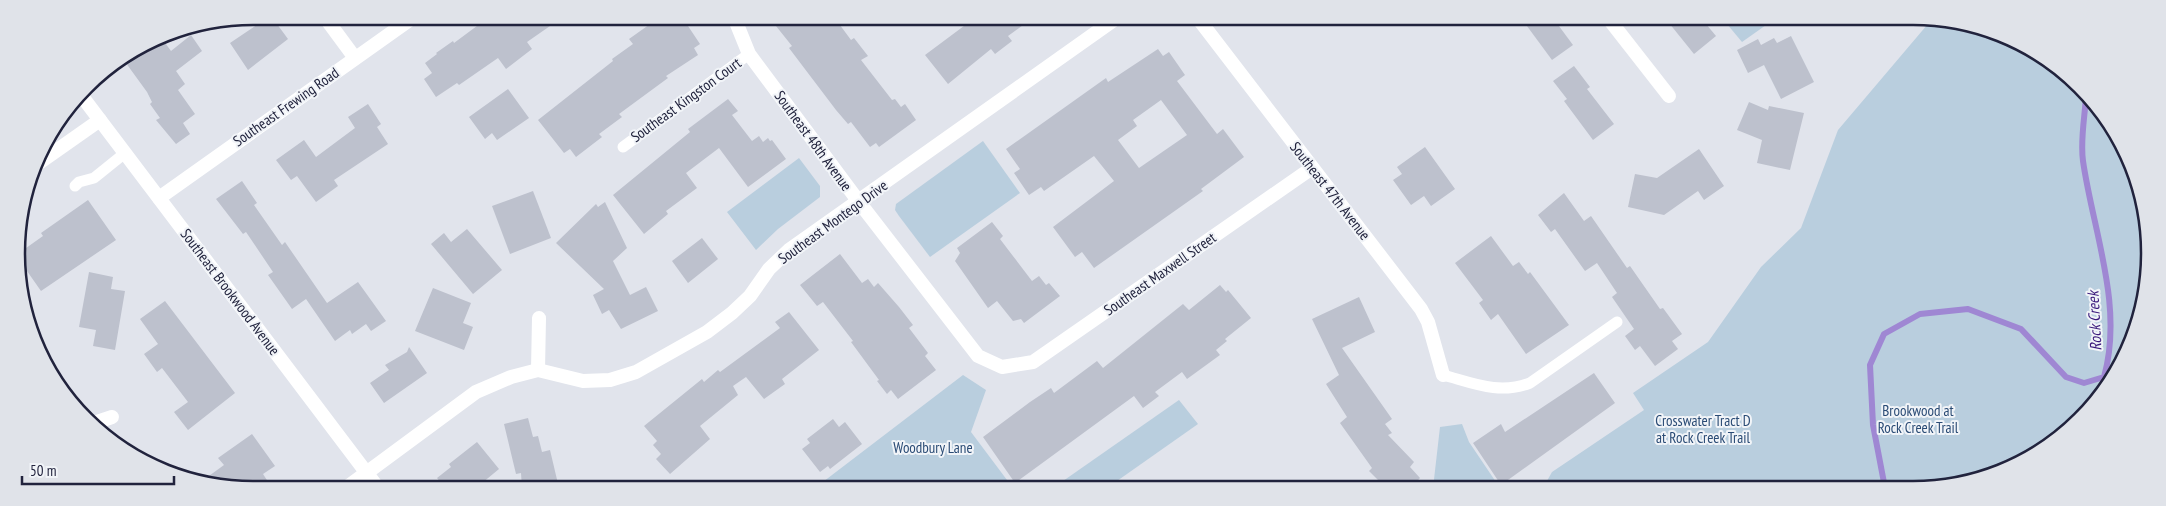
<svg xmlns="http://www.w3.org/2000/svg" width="2166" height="506" viewBox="0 0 2166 506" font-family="'PT Sans Narrow',sans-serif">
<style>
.green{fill:#b9cede}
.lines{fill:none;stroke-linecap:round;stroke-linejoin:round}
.stream{stroke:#9f87d3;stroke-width:6}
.building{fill:#bdc1cd;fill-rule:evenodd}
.service{stroke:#fff;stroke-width:11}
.minor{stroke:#fff;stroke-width:14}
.secondary{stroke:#fff;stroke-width:14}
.labels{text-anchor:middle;stroke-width:4;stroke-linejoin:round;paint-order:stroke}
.street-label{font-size:15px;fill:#21233d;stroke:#f1f4f8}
.park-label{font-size:15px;fill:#2a4b75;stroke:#f1f4f8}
.water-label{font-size:16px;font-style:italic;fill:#3a197b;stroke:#f1f4f8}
.rim{fill:none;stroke:#21233d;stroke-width:2.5}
</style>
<rect width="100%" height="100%" fill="#e1e4ec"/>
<g class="green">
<path d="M1722,18H1776L1742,42Z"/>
<path d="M1933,18H1944L2032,48L2101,109L2142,192L2148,284L2125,358L2080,421L2017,465L1944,488H1543L1552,472L1644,410L1633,393L1708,342L1761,267L1801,228L1838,130Z"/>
<path d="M983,141L1020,193L930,257L899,216L895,210L896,204Z"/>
<path d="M799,158L820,186V197L778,229L756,250L727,212Z"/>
<path d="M963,375L986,390L971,432L1013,488H815Z"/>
<path d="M1179,400L1198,424L1107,488H1053Z"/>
<path d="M1462,424L1469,442L1500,488H1433L1440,427Z"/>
</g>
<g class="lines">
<path class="stream" d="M1885,488L1873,425L1870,365L1884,334L1920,314L1968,309L2021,329L2066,377L2084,383L2104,377C2124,306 2093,231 2083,161C2080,140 2085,116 2086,96"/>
</g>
<g class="building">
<path d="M489,17H563L527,42L532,49L506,69L498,58L459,85L457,83L436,97L424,79L432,73L425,63L437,54L436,53L453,41L454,43Z"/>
<path d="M660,17H682L700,44L694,48L698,55L666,76L668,78L619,114L622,117L599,134L602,137L576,157L570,149L564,153L538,120L613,61L612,59L633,44L629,39Z"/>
<path d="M775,17H834L851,40L854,38L868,56L861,60L892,100L895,99L901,107L905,104L916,120L879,147L876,143L870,147L851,122L848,124L836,110L789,48L792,46L776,26L780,23Z"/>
<path d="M976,17H1034L1008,36L1012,41L995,54L991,49L948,84L925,55Z"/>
<path d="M1521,18H1553L1573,45L1552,60Z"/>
<path d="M1665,18H1701L1716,36L1694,54Z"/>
<path d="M274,20L288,39L248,70L230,43L261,22L265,26Z"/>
<path d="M191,35L202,51L176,71L185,84L178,90L195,114L183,123L190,134L176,144L156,120L160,118L150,104L152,102L147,92L123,59L160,36L171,51Z"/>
<path d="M1791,36L1814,82L1781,99L1764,65L1748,73L1737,50L1758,39L1761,45L1774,38L1777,43Z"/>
<path d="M1158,49L1163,56L1169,52L1185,75L1177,81L1217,134L1223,129L1244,157L1201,189L1203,191L1094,268L1082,252L1075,257L1053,227L1114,181L1094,156L1044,191L1041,187L1029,195L1014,173L1020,169L1006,149L1106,78L1108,82ZM1161,100L1187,135L1139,168L1118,140L1137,126L1133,120Z"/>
<path d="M1574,66L1590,87L1587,89L1614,124L1593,140L1564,101L1567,99L1553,81Z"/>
<path d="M508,89L529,118L497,140L492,133L485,139L469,117Z"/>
<path d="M728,99L738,111L732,115L752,141L759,136L763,142L768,138L770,141L772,140L786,159L748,187L719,148L686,173L697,188L666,211L668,214L644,234L613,195L690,132L688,129Z"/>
<path d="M1749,102L1768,110L1769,106L1804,113L1790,170L1757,163L1762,140L1737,130Z"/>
<path d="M368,104L381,124L377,127L388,144L334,180L338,186L316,202L297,176L291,180L276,160L304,140L316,157L355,128L348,117Z"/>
<path d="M1425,147L1455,189L1431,206L1424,196L1411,205L1393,180L1402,174L1397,167Z"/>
<path d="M1699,149L1724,186L1704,200L1698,191L1664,215L1628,207L1635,174L1657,178Z"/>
<path d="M242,181L257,203L254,205L282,245L285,242L327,303L358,282L386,321L371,331L366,324L352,334L350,330L335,341L306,299L292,309L268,275L273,272L246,232L243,234L216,199Z"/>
<path d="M533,191L551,238L510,254L492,206Z"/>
<path d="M1564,193L1584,221L1591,216L1627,268L1630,266L1660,309L1663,308L1682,334L1672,341L1678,349L1655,366L1640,346L1635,350L1625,336L1634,329L1612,297L1617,293L1597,263L1585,271L1555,229L1551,232L1538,215Z"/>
<path d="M88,200L116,240L41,291L20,261L19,253L43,236L41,233Z"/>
<path d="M605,202L627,248L613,261L630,295L646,287L658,311L621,329L609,310L602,314L593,295L604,289L556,243L596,204L598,207Z"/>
<path d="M992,222L1003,236L1000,239L1032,281L1039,276L1046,285L1049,283L1060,296L1024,323L1021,319L1013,321L997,301L988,308L955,261L960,253L957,248Z"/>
<path d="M467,229L502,270L473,294L431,244L444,233L451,242Z"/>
<path d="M1491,236L1513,266L1519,262L1528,274L1530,272L1569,325L1526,354L1498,314L1491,320L1479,303L1483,300L1455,263Z"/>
<path d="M702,238L718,259L688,283L672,261Z"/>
<path d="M840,254L862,283L868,279L874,287L878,283L899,307L913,325L909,328L928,353L925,356L936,370L898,399L891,390L887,394L877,381L879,380L851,342L853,341L823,302L817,306L800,285Z"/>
<path d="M89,272L113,277L111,289L125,291L115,350L93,346L96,330L79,327Z"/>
<path d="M1220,285L1226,292L1228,290L1251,318L1225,339L1227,341L1216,350L1220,355L1187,379L1182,372L1155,392L1159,396L1143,408L1134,396L1015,483L983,437L1030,402L1051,388L1054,393L1097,361L1103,368L1183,304L1189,310Z"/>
<path d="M433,288L471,303L463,323L473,327L464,350L415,331Z"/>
<path d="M1359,297L1375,332L1342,348L1392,419L1385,424L1392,433L1388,435L1414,462L1410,467L1420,478L1411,488H1386L1369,471L1372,468L1340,423L1347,417L1326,384L1339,375L1312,319Z"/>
<path d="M165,301L235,393L188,430L174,412L188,402L162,368L157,372L144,354L158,344L140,319Z"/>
<path d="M789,312L819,350L782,379L785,384L764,399L746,377L733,386L738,395L700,426L710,439L670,474L656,459L661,454L653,445L657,441L644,426L702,379L704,382L718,370L720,372L780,328L775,322Z"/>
<path d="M409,347L427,373L384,403L370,383L389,370L385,365L407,352Z"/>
<path d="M1594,373L1615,403L1501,485L1473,443L1501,424L1505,432Z"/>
<path d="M528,418L533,437L538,436L542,452L550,450L559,488H522L521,473L516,474L504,424Z"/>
<path d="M833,419L839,427L845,422L862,444L830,469L828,466L820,472L802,449L810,443L807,439Z"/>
<path d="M252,434L275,466L263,474L272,488H222L202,481L224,465L218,458Z"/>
<path d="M477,442L499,469L476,488H445L437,478L451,467L449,464Z"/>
</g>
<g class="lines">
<g class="service">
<path d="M623,147L749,54"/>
<path d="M75,186L79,182L94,178L125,153"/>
<path d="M1443,375C1473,383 1499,395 1530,383L1617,322"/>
</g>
<g class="minor">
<path d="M324,16L355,58"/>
<path d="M734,17L749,54L859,202L978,356L1002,367L1033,362L1312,168"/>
<path d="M1197,17L1421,309L1428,322L1443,375"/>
<path d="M1608,18L1669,96"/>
<path d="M36,165L100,120"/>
<path d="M159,198L415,16"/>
<path d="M538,370L539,318"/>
<path d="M94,423L112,417"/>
<path d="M346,488L476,392L511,377L538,370L583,381L610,380L636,372L707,332L732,313L750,296L769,269L789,250L1118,17"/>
</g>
<path class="secondary" d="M81,95L378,488"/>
</g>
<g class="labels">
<g class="street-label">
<text transform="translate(686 100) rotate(-36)" y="5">Southeast Kingston Court</text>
<text transform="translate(286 107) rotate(-35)" y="5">Southeast Frewing Road</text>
<text transform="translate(813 141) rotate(54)" y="5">Southeast 48th Avenue</text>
<text transform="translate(1330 191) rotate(52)" y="5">Southeast 47th Avenue</text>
<text transform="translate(833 222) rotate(-36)" y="5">Southeast Montego Drive</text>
<text transform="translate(1160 274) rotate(-35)" y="5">Southeast Maxwell Street</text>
<text transform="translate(230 292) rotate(53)" y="5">Southeast Brookwood Avenue</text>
</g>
<g class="park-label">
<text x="1918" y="416">Brookwood at<tspan x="1918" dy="17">Rock Creek Trail</tspan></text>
<text x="1703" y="426">Crosswater Tract D<tspan x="1703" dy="17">at Rock Creek Trail</tspan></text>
<text x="933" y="453">Woodbury Lane</text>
</g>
<g class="water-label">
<text transform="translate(2094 321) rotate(-93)" y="6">Rock Creek</text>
</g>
</g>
<path d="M0 0H2166V506H0ZM253 25H1913A228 228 0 0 1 2141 253V253A228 228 0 0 1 1913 481H253A228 228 0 0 1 25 253V253A228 228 0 0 1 253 25Z" fill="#e0e3e9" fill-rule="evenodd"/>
<path class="rim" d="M253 25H1913A228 228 0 0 1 2141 253V253A228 228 0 0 1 1913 481H253A228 228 0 0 1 25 253V253A228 228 0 0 1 253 25Z"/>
<path d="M22 476v8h152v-8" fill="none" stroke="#21233d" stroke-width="2.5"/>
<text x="30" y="476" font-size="15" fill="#21233d" stroke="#f1f4f8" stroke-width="4" paint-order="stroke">50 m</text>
</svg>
